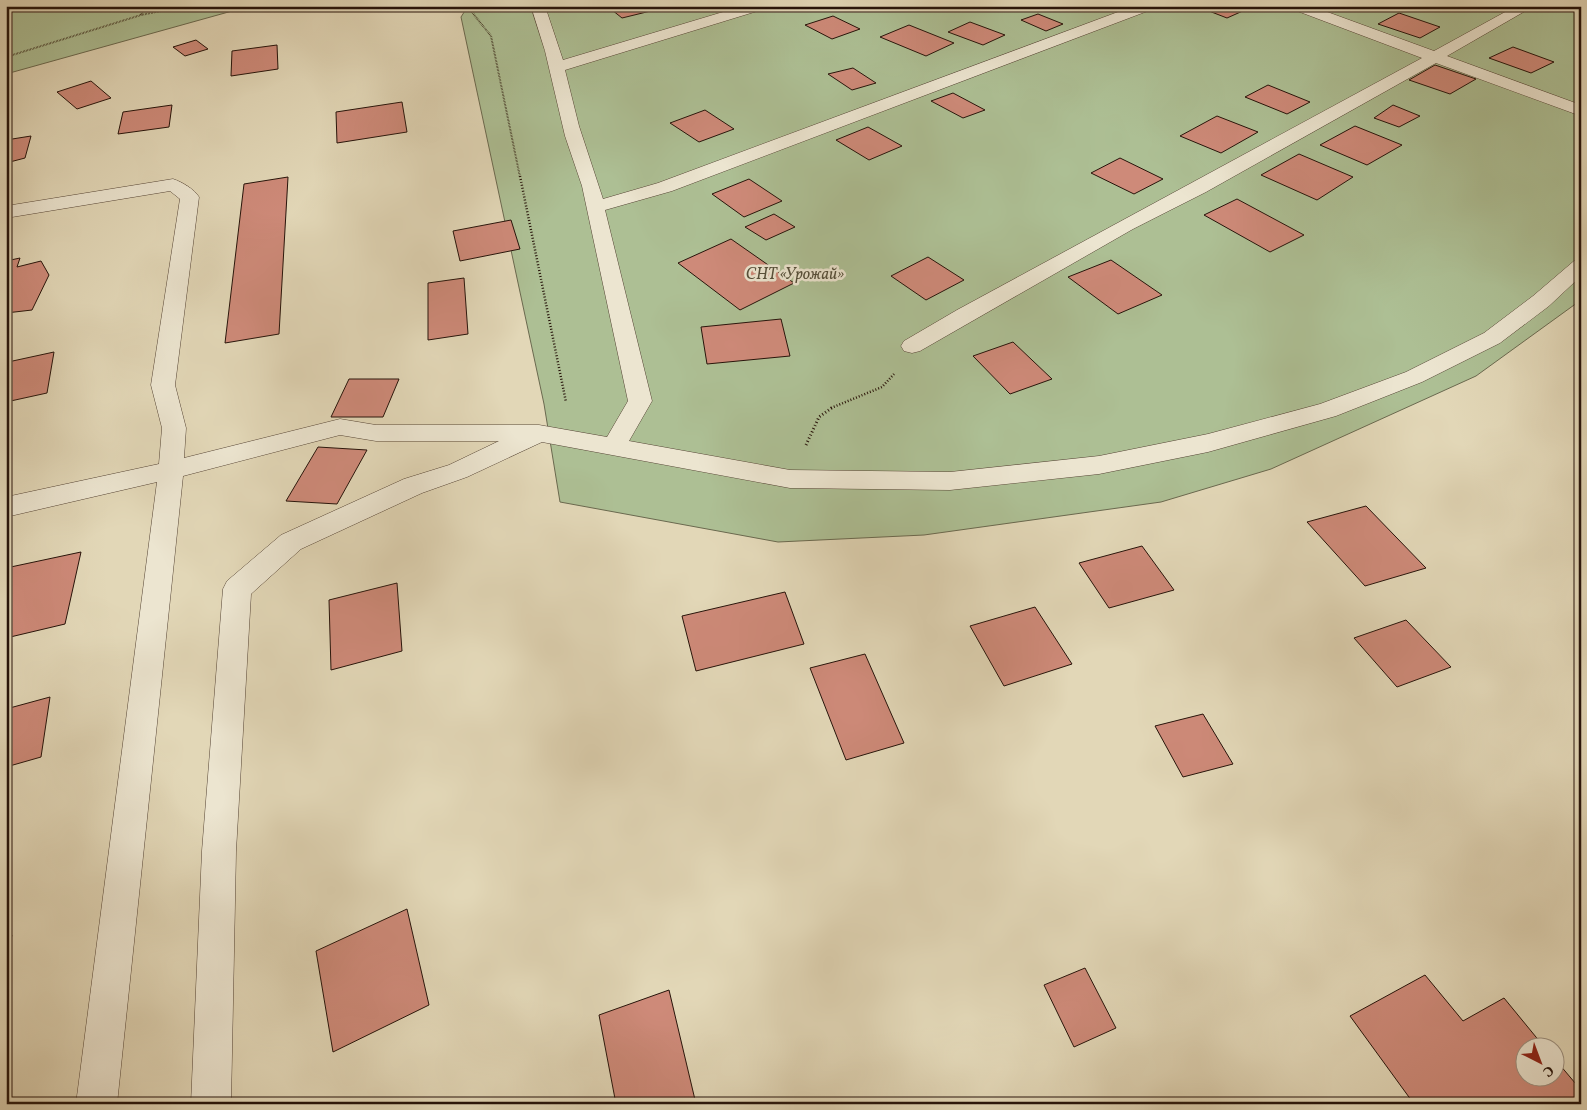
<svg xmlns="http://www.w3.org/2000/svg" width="1587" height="1110" viewBox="0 0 1587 1110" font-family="Vollkorn,serif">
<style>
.green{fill:#adbf94;stroke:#6a694f}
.building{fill:#ce8a79;stroke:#26130a}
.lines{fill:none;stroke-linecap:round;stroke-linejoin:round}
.minor-casing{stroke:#554435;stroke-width:1}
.path-far2{stroke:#26130a;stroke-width:2;stroke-dasharray:0.5 1;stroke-linecap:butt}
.path-far1{stroke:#26130a;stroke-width:2.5;stroke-dasharray:1 2;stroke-linecap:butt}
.path{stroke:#26130a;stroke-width:3;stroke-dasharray:1 2.5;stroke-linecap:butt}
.minor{fill:#ece5d0;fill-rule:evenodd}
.labels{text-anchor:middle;stroke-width:5;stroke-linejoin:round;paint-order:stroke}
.far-park-label{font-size:16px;font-style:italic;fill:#554f3a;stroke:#ece5d0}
</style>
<rect width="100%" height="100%" fill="#e2d7b7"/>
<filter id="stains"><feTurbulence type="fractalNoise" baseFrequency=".004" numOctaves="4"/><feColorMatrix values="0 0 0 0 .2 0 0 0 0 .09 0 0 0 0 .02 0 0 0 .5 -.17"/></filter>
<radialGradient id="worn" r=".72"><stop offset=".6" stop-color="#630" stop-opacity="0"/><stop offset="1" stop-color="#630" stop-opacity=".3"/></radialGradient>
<g class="green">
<path d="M6,6H250L6,74Z"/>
<path d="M468,6H1581V300L1476,376L1271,469L1161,502L924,535L778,542L560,502L544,404L461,17Z"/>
</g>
<g class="building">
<path d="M607,6H666L667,7L622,18Z"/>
<path d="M1196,6H1254L1227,18Z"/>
<path d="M1399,13L1440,27L1420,38L1378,24Z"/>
<path d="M1038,14L1063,24L1046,31L1021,20Z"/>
<path d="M833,16L860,29L832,39L805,25Z"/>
<path d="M970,22L1005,35L983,45L948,32Z"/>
<path d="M909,25L954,43L926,56L880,37Z"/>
<path d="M196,40L208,49L185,56L173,47Z"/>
<path d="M277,45L278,69L231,76L232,51Z"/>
<path d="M1513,47L1554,62L1531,73L1489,58Z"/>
<path d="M1435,65L1476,79L1450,94L1409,80Z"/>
<path d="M853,68L876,83L852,90L828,74Z"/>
<path d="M91,81L111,98L77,109L57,92Z"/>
<path d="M1268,85L1310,102L1287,114L1245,97Z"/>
<path d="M953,93L985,110L963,118L931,101Z"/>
<path d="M402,102L407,132L337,143L336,112Z"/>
<path d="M172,105L169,127L118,134L123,112Z"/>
<path d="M1393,105L1420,116L1399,127L1374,118Z"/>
<path d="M705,110L734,129L699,142L670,123Z"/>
<path d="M1217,116L1258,132L1221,153L1180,136Z"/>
<path d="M1355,126L1402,145L1367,165L1320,145Z"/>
<path d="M868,127L902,146L869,160L836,140Z"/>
<path d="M31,136L25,158L6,163V140Z"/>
<path d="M1299,154L1353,177L1317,200L1261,175Z"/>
<path d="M1120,158L1163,179L1134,194L1091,173Z"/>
<path d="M288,177L279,334L225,343L244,184Z"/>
<path d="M749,179L782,201L744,217L712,194Z"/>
<path d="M1237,199L1304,235L1270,252L1204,215Z"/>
<path d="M774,214L795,227L766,240L745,227Z"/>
<path d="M511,220L520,249L460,261L453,231Z"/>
<path d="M731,239L794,283L740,310L678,263Z"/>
<path d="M928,257L964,280L926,300L891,276Z"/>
<path d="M20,258L17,267L41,261L49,275L32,310L6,313V261Z"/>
<path d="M1111,260L1162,295L1118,314L1068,277Z"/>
<path d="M464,278L468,334L428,340V283Z"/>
<path d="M781,319L790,356L707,364L701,327Z"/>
<path d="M1013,342L1052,379L1010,394L973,356Z"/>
<path d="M54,352L47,393L6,402V357L8,362Z"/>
<path d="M349,379H399L383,417H331Z"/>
<path d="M318,447L367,450L337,504L286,501Z"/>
<path d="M1366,506L1426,568L1365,586L1307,522Z"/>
<path d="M1142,546L1174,590L1109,608L1079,563Z"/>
<path d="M81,552L65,624L6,638V568Z"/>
<path d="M397,583L402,651L331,670L329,600Z"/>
<path d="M785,592L804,644L696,671L682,616Z"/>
<path d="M1035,607L1072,664L1004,686L970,626Z"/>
<path d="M1406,620L1451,667L1397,687L1354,638Z"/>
<path d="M865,654L904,743L846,760L810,668Z"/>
<path d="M50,697L41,757L6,767V709Z"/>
<path d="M1203,714L1233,764L1183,777L1155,726Z"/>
<path d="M407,909L429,1005L333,1052L316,951Z"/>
<path d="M12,935L6,963V937Z"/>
<path d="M1085,968L1116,1028L1074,1047L1044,985Z"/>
<path d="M1425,975L1463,1021L1504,998L1545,1048H1524V1078H1554V1058L1581,1090V1104H1414L1350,1016Z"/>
<path d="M669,990L696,1104H616L599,1015Z"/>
</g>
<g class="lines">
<defs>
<g id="minor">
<path d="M531,6H545L563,60L743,6H766L764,9L565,70L579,126L603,199L658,183L1134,6H1155L1153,9L672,191L605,210L652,401L629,441L790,470L950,472L1099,456L1208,434L1320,404L1406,372L1484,333L1533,296L1574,261L1581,259V276L1549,306L1500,343L1422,382L1336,416L1208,452L1099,474L950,490L790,488L542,442L467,477L422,493L301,549L251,594L236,851L231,1104H191L202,851L223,589L227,581L281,535L404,479L449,465L499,441H376L340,435L183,476L117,1104H76L157,482L6,517V497L159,464L162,428L151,385L180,199L170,191L6,218V206L173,179C182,182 194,189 199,197L175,385L186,428L184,458L340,419L376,425H539L607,437L628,401L582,186L565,136L545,51Z"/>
<path d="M1290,6H1311L1434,51L1516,6H1534L1447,56L1581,105V116L1436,63L1206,192L1133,229L920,351L912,353L904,351L901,346L904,341L957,310L1422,58L1292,9Z"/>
</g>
</defs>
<use href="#minor" class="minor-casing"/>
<g class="path-far2">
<path d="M467,6L491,36L520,177"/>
<path d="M141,15L144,6"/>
<path d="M6,57L141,15L185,6"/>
</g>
<g class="path-far1">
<path d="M520,176L566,402"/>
<path d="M831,408L882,387L894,374"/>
</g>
<path class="path" d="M806,445L819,417L833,407"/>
<use href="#minor" class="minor"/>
</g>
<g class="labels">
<g class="far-park-label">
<text x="795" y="279">СНТ «Урожай»</text>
</g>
</g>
<rect width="1587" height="1110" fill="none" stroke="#e2d7b7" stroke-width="25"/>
<rect x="8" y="8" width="1572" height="1095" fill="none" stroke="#26130a" stroke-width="2.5"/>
<rect x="12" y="12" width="1562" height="1085" fill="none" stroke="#26130a"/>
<g transform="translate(1540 1062) rotate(138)"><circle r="24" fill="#ece5d0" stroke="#9d9181"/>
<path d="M0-4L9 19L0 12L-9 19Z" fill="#8f2418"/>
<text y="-8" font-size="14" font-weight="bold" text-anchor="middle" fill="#26130a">С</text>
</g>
<rect width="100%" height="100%" filter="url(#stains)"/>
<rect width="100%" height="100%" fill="url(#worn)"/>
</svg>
